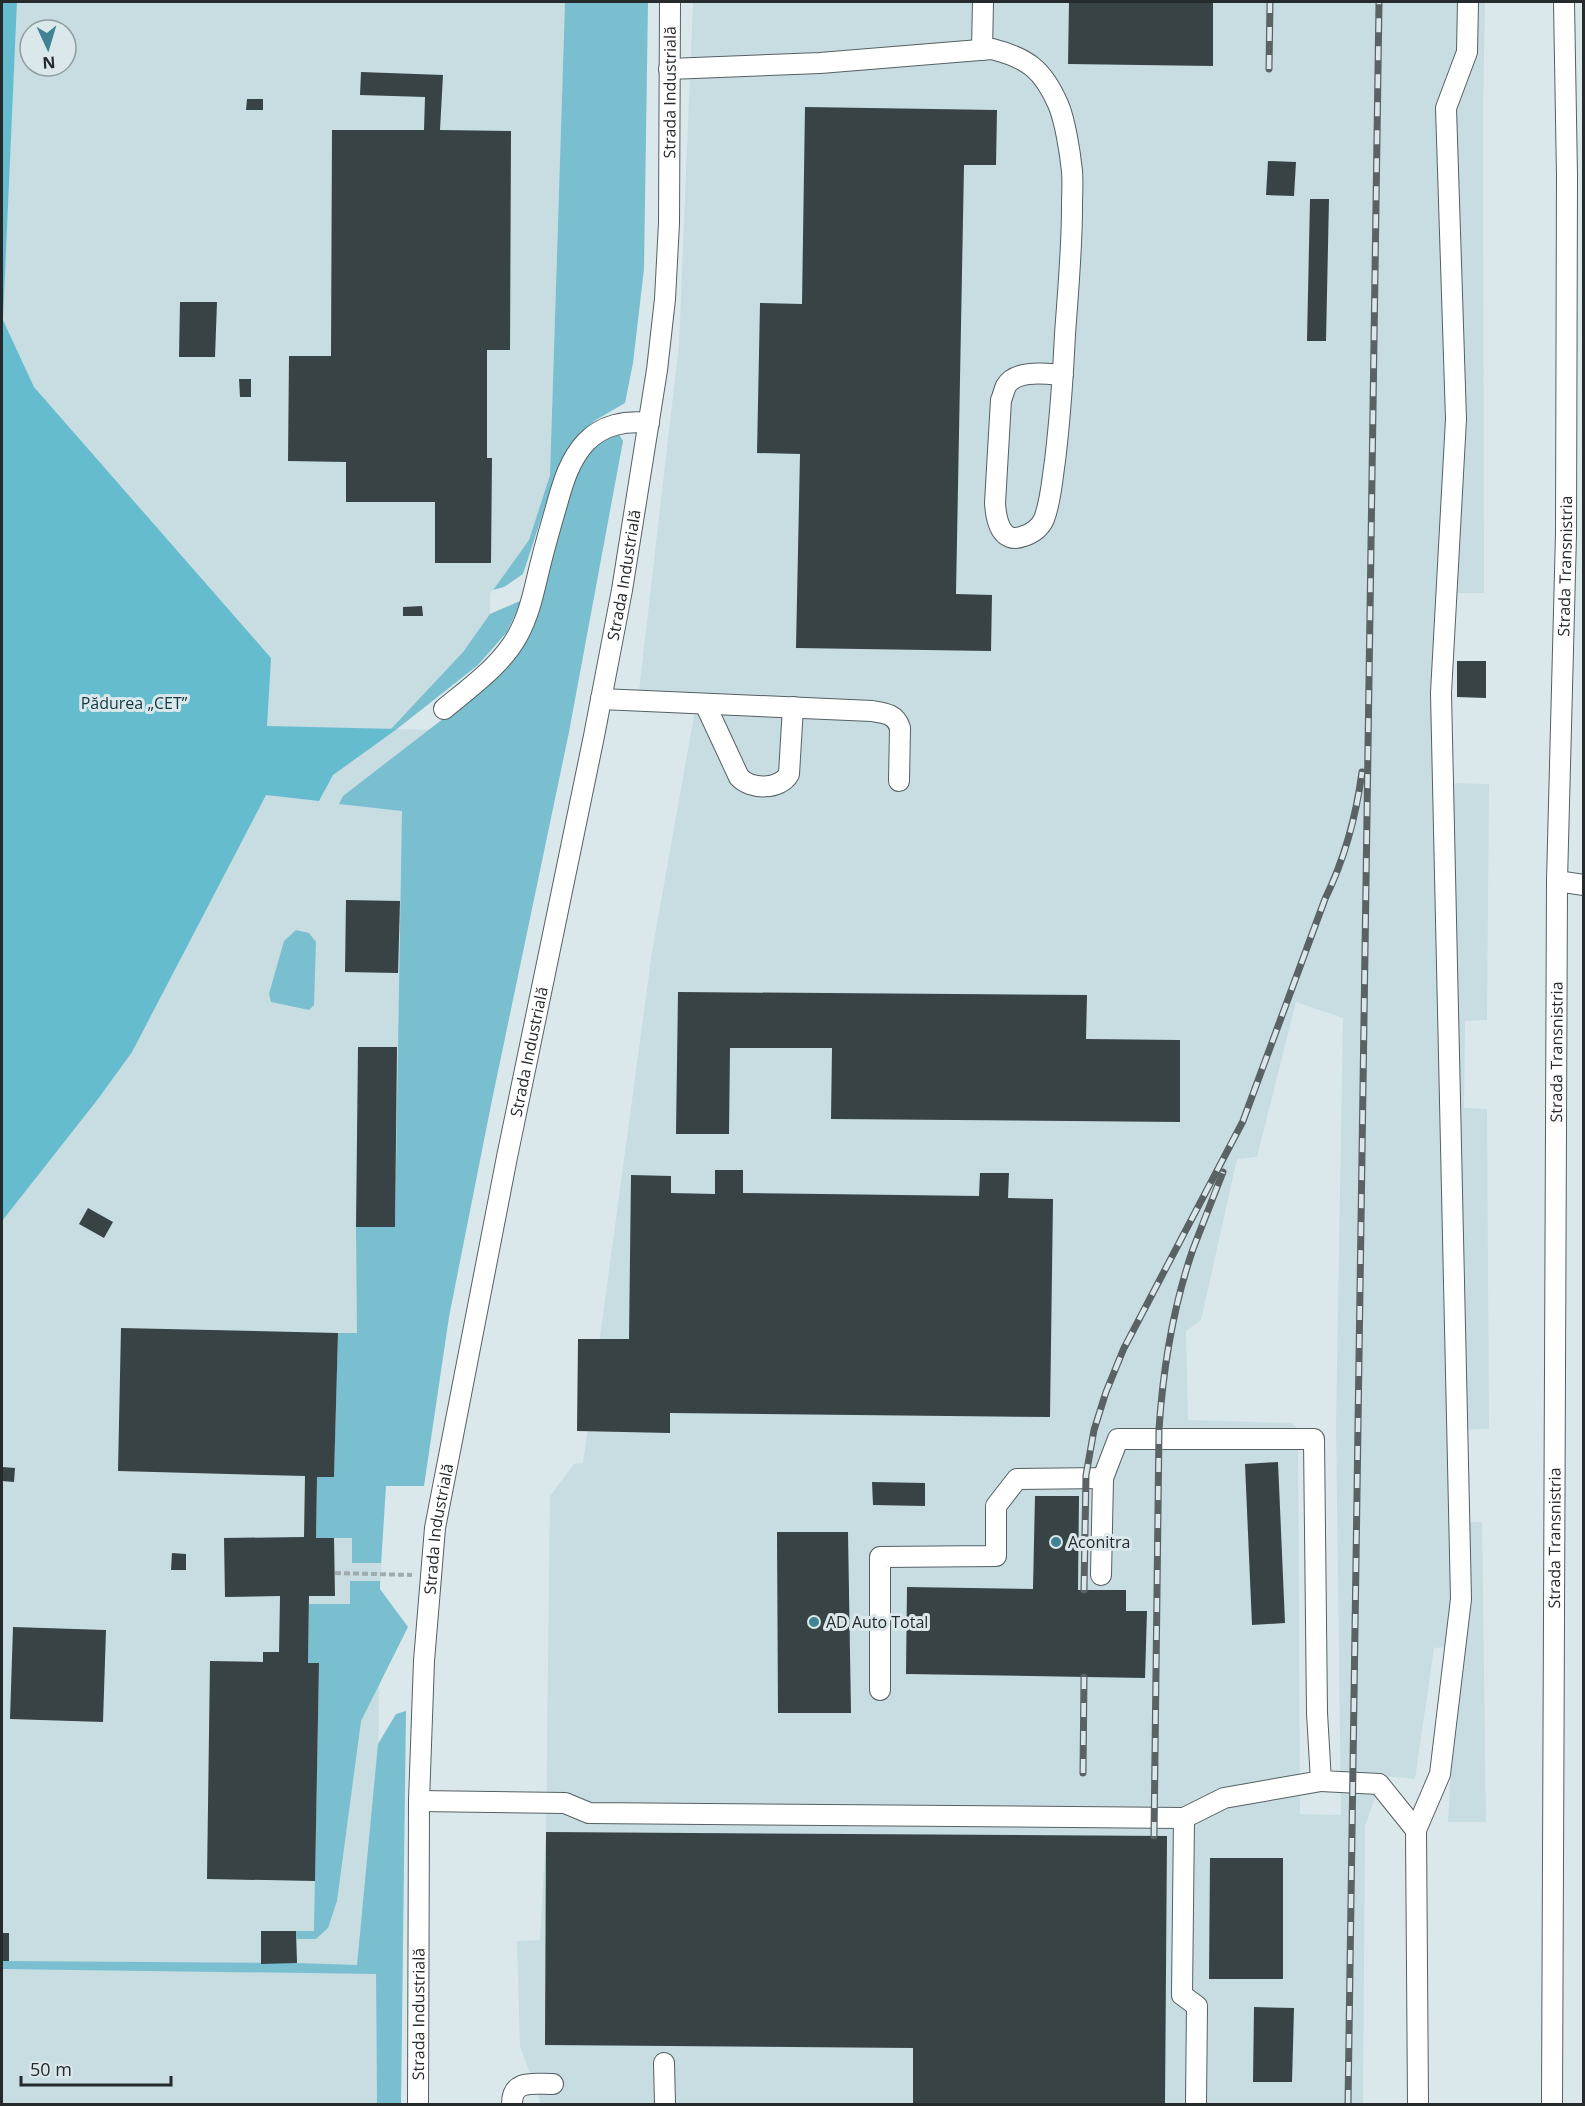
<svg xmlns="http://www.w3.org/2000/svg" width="1585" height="2106" viewBox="0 0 1585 2106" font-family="'Open Sans',sans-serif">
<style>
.built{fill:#c7dde2;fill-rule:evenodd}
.green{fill:#79bfd0}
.forest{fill:#66bccf}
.building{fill:#384346}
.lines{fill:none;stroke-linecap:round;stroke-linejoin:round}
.minor-casing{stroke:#556063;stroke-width:22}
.path{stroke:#a0abae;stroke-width:4;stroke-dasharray:6 3;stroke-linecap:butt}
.minor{stroke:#fff;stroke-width:20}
.rail-casing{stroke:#5a6264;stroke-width:7}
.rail{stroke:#dae8eb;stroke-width:4.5;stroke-dasharray:14;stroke-linecap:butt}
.poi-dot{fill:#408393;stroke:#dae8eb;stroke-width:2}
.labels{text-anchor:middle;stroke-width:6;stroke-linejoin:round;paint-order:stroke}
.street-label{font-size:16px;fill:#252a2c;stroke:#dae8eb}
.park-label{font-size:16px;fill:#0f3841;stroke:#dae8eb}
.poi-label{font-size:16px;fill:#252a2c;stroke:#dae8eb;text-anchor:start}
</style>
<rect width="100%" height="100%" fill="#dae8eb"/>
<g class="built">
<path d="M17,2H565L550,475L529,540L490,594V614L463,652L392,729L548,732L386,1485L380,1589L376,1974L377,2104H2V1186L271,658L34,387L3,320ZM30,30H66V66H30Z"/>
<path d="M693,2H1485L1483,115L1484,593H1445L1443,783L1489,784L1487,1020L1465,1021L1464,1108L1487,1109L1489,1429L1457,1430L1462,1522H1482L1486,1822H1448L1458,1646L1434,1648L1415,1779L1383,1776L1365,1826L1363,2104H541L520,2046L517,1941L540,1940L546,1832L550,1496L574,1464L583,1463L652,952L698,693L639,691L679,344ZM1296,1002L1343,1018L1336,1425L1341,1815L1300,1814L1298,1429L1292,1423L1188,1420L1186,1331L1201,1320L1237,1159L1257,1157Z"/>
</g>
<g class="green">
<path d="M565,2H648L644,269L633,363L625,403L594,421L572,443L556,473L523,574L504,587L493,590L529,540L550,475Z"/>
<path d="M617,431L623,441L569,732L491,1105L449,1317L424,1486H386L381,1563H352V1538H316L317,1477H334L338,1333H357L356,1227H395L402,811L339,804L343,796L483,688L516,656L533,628L571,483L587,450Z"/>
<path d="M522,600L507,632L478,665L397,729H391L463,652L490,614Z"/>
<path d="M296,930L309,933L316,942L314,1005L309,1010L271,1002L269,994L284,941Z"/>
<path d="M350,1581H380V1589L408,1627L361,1721L337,1901L328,1928L316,1939H297L296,1931H314L319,1663H308L309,1604H350Z"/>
<path d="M406,1711L401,2104H377L376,1974L2,1969V1961L297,1963L357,1965L378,1744L396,1714Z"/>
</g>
<path class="forest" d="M2,2H17L3,320L34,387L271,658L267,726L397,729L333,775L319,801L266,795L132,1052L98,1099L2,1221Z"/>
<g class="building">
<path d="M1069,2H1213V66L1068,64Z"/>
<path d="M361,72L443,75L440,130L511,131L510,350H487V458H492L491,563H435V502H346V462L288,461L289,356H331L332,130H424L425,97L360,95Z"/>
<path d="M247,99H263V110H246Z"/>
<path d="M805,107L997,110L996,165H964L956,594L992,595L991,651L796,648L800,454L757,453L760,303L802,304Z"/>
<path d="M1268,161L1296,162L1294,196L1266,195Z"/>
<path d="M1310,199H1329L1326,341H1307Z"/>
<path d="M180,302H217L215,357H179Z"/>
<path d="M239,379H251V397H240Z"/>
<path d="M422,606L423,616H403V607Z"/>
<path d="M1457,661H1486V698L1457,697Z"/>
<path d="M346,900L400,901L398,973L345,972Z"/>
<path d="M678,992L1087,995L1086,1039L1180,1040V1122L831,1119L832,1048H730L729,1134H676Z"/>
<path d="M358,1047H397L395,1227H356Z"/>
<path d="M715,1170H743V1193L979,1196L980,1173H1009L1008,1198L1053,1199L1050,1417L670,1413V1433L577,1431L578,1339H629L631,1175L671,1176V1193L715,1194Z"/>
<path d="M88,1208L113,1222L104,1238L79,1224Z"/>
<path d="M121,1328L338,1333L334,1477H317L316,1538H334L335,1596H309L308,1663H319L315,1881L207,1879L210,1661L263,1662V1652H279L280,1596L225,1597L224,1538L304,1537L305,1476L118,1471Z"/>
<path d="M1278,1462L1285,1623L1252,1625L1245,1464Z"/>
<path d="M2,1467L15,1468L14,1482L2,1481Z"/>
<path d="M872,1482L925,1483V1506L873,1505Z"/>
<path d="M1035,1496H1079L1078,1590H1126V1611H1147L1145,1678L906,1674L907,1587L1033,1589Z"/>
<path d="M777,1532H848L851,1713H778Z"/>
<path d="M172,1553L186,1554V1570H171Z"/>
<path d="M13,1627L106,1630L103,1722L10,1719Z"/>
<path d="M546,1832L1167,1836L1165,2104H913V2048L545,2045Z"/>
<path d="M1210,1858H1283V1979H1209Z"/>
<path d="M261,1931H296L297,1963L261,1964Z"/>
<rect x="2" y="1933" width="7" height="28"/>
<path d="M1254,2007L1294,2008L1292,2082H1253Z"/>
</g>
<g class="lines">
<defs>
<g id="minor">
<path d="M982,50L983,2"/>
<path d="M669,69L820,63L992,49C1028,58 1043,70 1058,104C1065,120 1070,152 1072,171C1073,182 1072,195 1072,207C1072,249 1068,292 1065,334C1063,376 1060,419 1055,461C1052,480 1051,501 1044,519C1040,528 1033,533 1024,536C1001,545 996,520 995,503L1001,400C1003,396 1004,390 1006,386C1016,369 1047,374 1063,375"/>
<path d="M601,699L872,711C885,713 896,714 900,728L899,781"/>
<path d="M705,704L739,777C751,790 780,790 789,774L793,707"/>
<path d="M444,709C469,688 502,665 518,635C530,613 534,590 540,566C545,545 551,525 557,504C563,482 570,459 586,442C602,425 626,420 649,423"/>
<path d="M1557,881L1584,885"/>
<path d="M1101,1575L1103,1478"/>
<path d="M880,1690V1557L996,1556V1506L1017,1479L1103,1478L1118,1439H1314L1317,1713L1321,1781L1379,1784L1416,1830L1418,2104"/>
<path d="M419,1801L565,1803L589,1813L1184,1818L1224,1798L1321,1781"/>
<path d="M1184,1818L1182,1995L1197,2006L1196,2104"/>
<path d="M1416,1830L1440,1774L1461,1599L1441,693L1456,419L1446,108L1467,52L1468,2"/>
<path d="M664,2063L665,2104"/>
<path id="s1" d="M418,2104L419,1801L424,1661L435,1528L507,1157L594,736L622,590L657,370L665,299L669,223L670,2"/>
<path d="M512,2104C512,2079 533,2084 553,2084"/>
<path id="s2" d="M1552,2104L1557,881L1566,534L1567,176L1564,2"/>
</g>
</defs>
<use href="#minor" class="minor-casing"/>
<path class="path" d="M335,1573L412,1575"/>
<use href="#minor" class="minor"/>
<defs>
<g id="rail">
<path d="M1269,69L1270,2"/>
<path d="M1084,1590L1086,1475L1094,1430L1106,1392L1124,1348L1243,1121L1325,899C1345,858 1356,817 1362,772"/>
<path d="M1083,1773L1084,1677"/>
<path d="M1154,1836L1159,1429C1163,1369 1173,1307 1193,1249C1203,1223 1213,1197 1223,1172"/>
<path d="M1348,2104L1379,2"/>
</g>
</defs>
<use href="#rail" class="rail-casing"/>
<use href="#rail" class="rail"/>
</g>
<g class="poi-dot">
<circle cx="1056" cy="1542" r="6"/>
<circle cx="814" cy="1622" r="6"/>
</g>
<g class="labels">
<g class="street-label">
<text dy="6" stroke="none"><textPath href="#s1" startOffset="2034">Strada Industrială</textPath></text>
<text dy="6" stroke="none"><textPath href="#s2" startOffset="1538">Strada Transnistria</textPath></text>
<text dy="6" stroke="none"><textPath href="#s1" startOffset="1548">Strada Industrială</textPath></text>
<text dy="6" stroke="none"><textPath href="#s1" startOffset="1062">Strada Industrială</textPath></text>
<text dy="6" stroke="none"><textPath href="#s2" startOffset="1052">Strada Transnistria</textPath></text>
<text dy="6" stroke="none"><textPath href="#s1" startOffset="576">Strada Industrială</textPath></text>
<text dy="6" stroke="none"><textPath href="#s2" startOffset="566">Strada Transnistria</textPath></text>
<text dy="6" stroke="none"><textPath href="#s1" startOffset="90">Strada Industrială</textPath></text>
</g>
<g class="park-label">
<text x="134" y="709">Pădurea „CET”</text>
</g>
<g class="poi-label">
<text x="1068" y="1548">Aconitra</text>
<text x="826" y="1628">AD Auto Total</text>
</g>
</g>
<rect width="1585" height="2106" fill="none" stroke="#252a2c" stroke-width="6"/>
<g transform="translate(48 48) rotate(176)"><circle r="28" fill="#dae8eb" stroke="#929c9f" stroke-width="1.5"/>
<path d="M0-4.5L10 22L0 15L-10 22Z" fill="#408393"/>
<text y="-9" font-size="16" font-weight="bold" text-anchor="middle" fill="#252a2c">N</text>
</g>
<path d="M21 2076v9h150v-9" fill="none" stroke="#252a2c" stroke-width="3"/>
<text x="30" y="2076" font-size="18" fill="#252a2c" stroke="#dae8eb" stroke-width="4.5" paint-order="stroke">50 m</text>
</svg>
